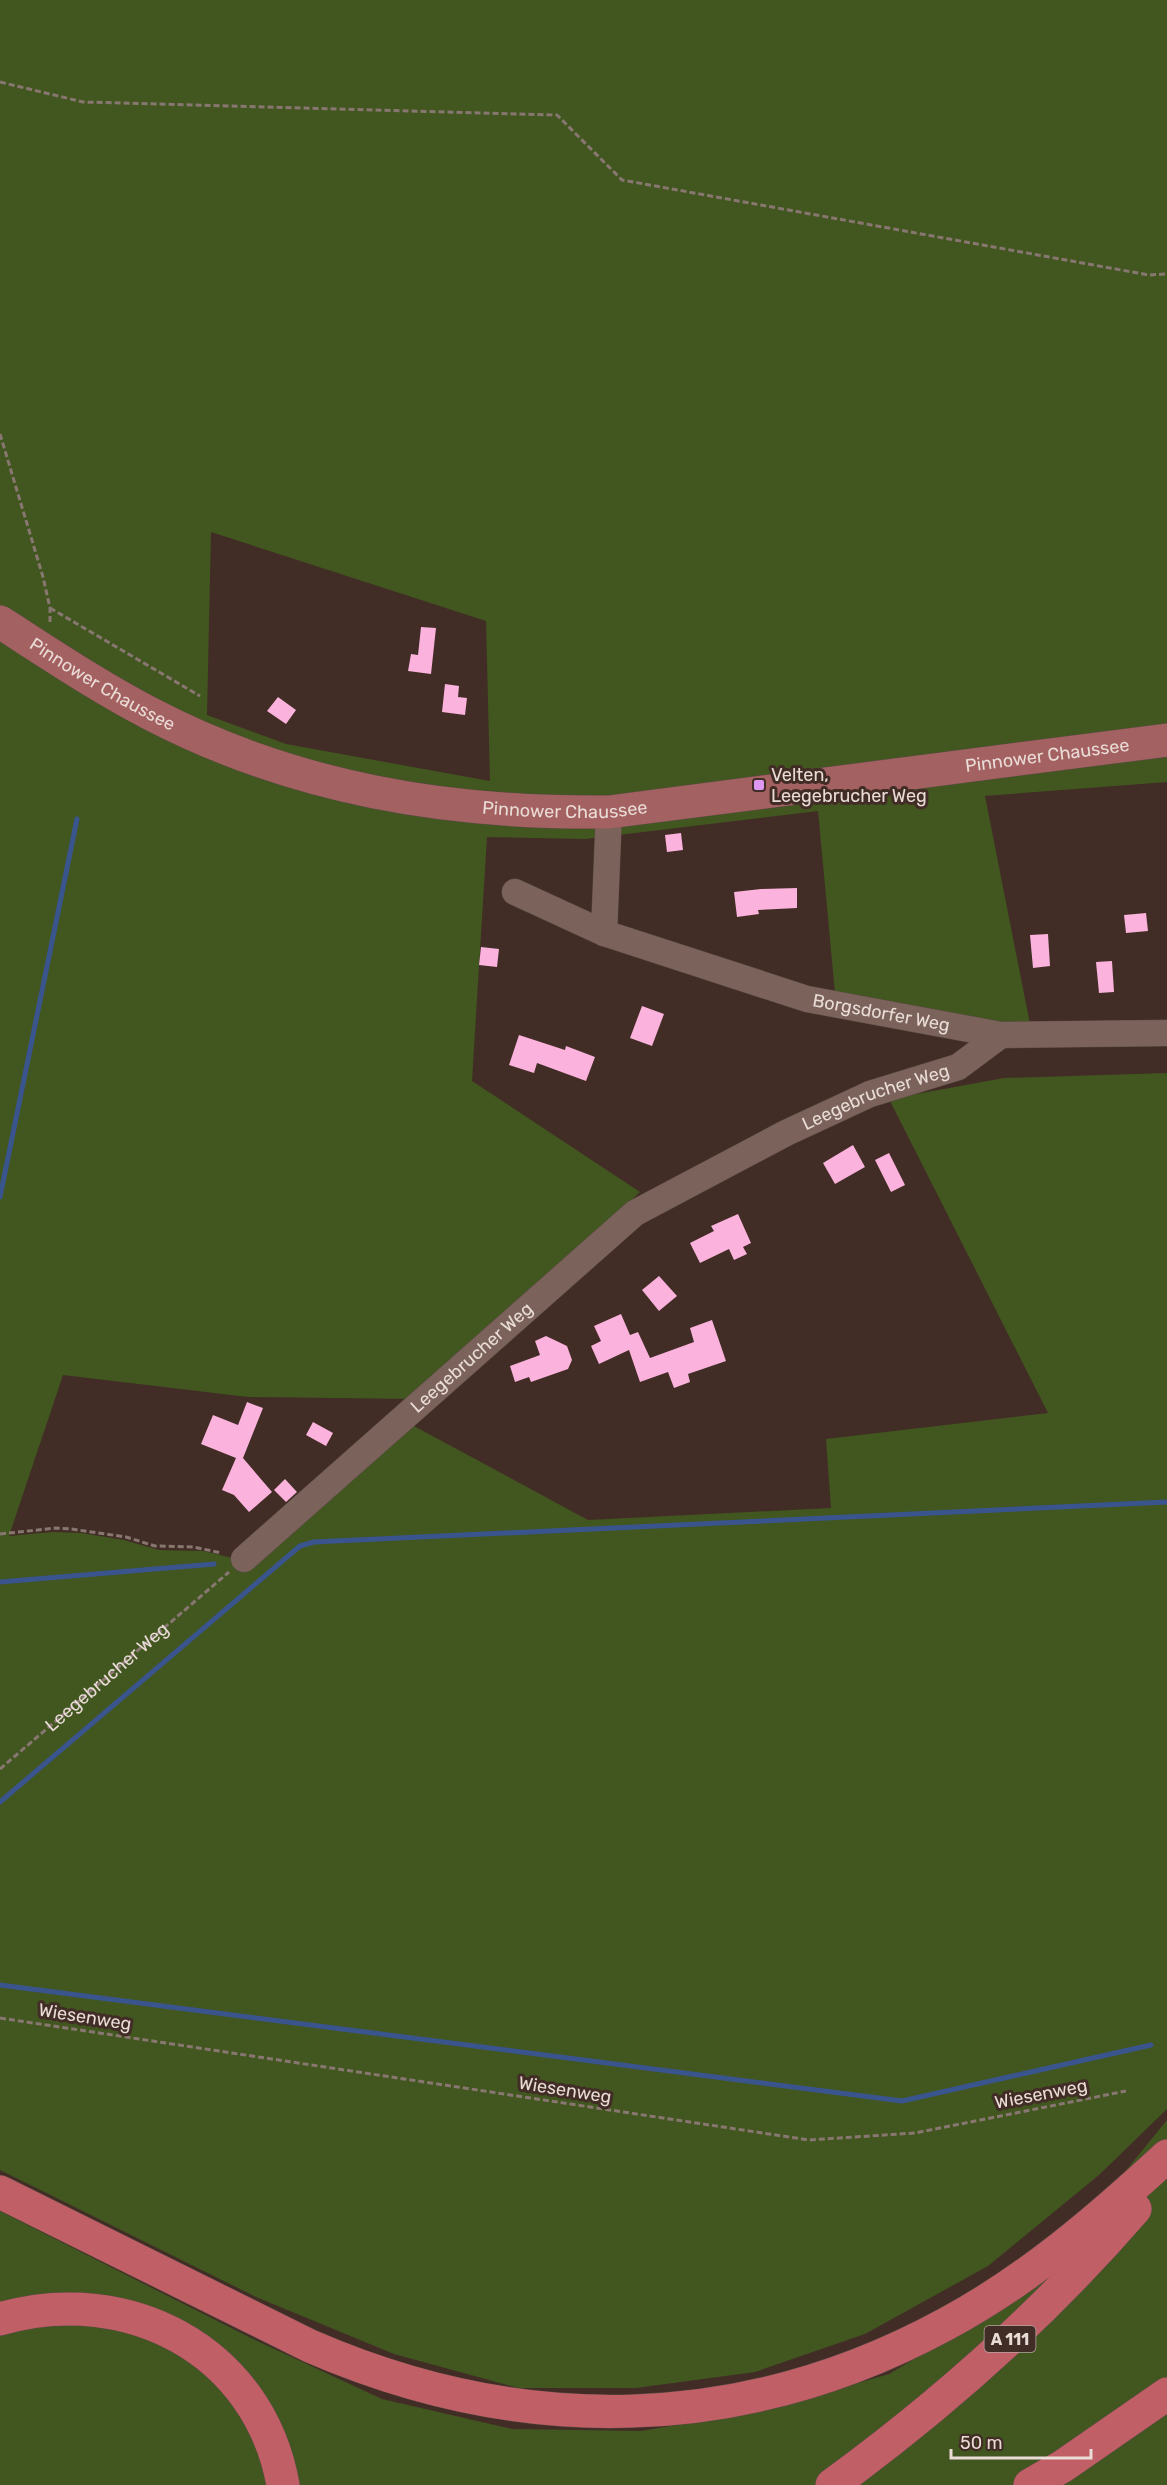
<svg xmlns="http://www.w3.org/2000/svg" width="1167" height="2485" viewBox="0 0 1167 2485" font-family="Rubik,sans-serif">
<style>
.green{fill:#425620;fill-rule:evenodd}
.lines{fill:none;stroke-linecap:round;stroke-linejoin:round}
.stream{stroke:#3a558e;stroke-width:5}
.building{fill:#fbb2dc}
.minor-casing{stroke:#5d4c46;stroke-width:27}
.major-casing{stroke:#5d4c46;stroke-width:34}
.highway-casing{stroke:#5d4c46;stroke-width:34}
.path{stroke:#887770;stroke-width:3;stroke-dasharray:6 3;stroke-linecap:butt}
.minor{stroke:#7b635b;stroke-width:26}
.major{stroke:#a46161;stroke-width:33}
.highway{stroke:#c05f65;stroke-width:33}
.poi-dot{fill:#de98f2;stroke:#412d25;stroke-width:2}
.labels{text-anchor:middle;stroke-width:6;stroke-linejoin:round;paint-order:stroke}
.shield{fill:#412d25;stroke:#b7a7a1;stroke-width:1.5}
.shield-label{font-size:16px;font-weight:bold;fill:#e9dbd6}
.street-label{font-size:18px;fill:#e9dbd6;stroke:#412d25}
.poi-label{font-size:18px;fill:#e9dbd6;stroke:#412d25;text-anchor:start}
</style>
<rect width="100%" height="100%" fill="#412d25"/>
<g class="green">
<path d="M0,0H1167V782L985,796L1031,1029L835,993L818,811L585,839L487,837L472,1081L640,1192L416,1399L248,1397L63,1375L9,1536L53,1532L81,1533L124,1540L159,1550L204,1551L236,1559L284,1536L414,1426L588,1520L831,1508L826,1439L1048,1413L889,1099L1004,1078L1167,1073V2109L1099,2175L988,2266L865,2334L755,2372L636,2388H518L394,2354L256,2297L0,2170ZM211,532L486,621L490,781L286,744L207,715Z"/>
<path d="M1167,2120V2485H297L221,2352L0,2307V2211L251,2338L382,2399L512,2429L641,2431L768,2409L889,2374L1027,2292Z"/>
<path d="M32,2323H107L179,2351L218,2384L257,2441L270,2485H0V2332Z"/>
</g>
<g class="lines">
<g class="stream">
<path d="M0,1197L77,819"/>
<path d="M0,1582L214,1564"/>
<path d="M0,1802L300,1546L314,1542L1167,1502"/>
<path d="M0,1985L902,2101L1151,2045"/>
</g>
</g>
<g class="building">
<path d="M421,627L436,628L431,674L408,671L411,654L418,655Z"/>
<path d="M445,684L459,686L458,697L467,698L465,715L442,712Z"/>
<path d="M278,697L296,710L286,724L267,711Z"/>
<path d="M681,833L683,850L667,852L665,835Z"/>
<path d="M797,888V908L758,910L759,914L737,917L734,892L761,889Z"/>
<path d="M1146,913L1148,931L1126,933L1124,915Z"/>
<path d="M1048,934L1050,966L1033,968L1030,935Z"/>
<path d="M481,947L499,949L497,967L479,965Z"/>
<path d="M1112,961L1114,992L1099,993L1096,962Z"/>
<path d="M642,1006L664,1014L652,1046L630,1038Z"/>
<path d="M519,1035L565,1050L566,1046L595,1057L586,1081L537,1063L534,1073L509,1065Z"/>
<path d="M853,1145L865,1167L835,1184L823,1163Z"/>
<path d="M889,1153L905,1185L891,1192L875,1160Z"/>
<path d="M738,1214L751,1243L743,1247L747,1254L734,1260L729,1249L700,1263L690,1243L714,1231L711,1226Z"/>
<path d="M659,1276L677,1296L659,1311L642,1290Z"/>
<path d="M621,1314L630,1335L638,1332L650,1358L694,1342L690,1328L712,1320L726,1361L688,1374L690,1382L674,1388L668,1372L640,1382L629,1350L599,1364L591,1346L601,1341L594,1326Z"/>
<path d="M546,1336L567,1346L572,1360L568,1369L531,1382L529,1377L515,1382L510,1366L540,1355L535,1341Z"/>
<path d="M247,1402L263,1408L243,1458L272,1492L249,1512L234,1495L222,1490L236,1458L201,1444L213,1415L238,1425Z"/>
<path d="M313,1422L333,1433L326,1446L306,1435Z"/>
<path d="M285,1479L297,1492L286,1502L274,1490Z"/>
</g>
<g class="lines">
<defs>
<g id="minor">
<path id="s2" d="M515,892L604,933L807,999L1001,1035L1167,1033"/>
<path d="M604,933L609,812"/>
<path id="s3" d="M244,1559L635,1213L786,1133L870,1094L958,1067L1001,1035"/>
</g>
<g id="major">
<path id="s4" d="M0,622C50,654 99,687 151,714C295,789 449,814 609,812L1167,740"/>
</g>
<g id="highway">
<path d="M0,2192L310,2346C522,2438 742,2435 946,2324C1028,2280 1099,2219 1167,2156"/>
<path d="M0,2319C127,2282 259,2350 283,2485"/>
<path d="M832,2485C943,2404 1045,2313 1135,2209"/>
<path d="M1030,2485L1063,2466L1167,2394"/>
</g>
</defs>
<use href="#minor" class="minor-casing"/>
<use href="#major" class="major-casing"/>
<use href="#highway" class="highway-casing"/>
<g class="path">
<path d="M0,82L83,102L557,115L622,180L1149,275L1167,274"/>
<path d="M0,434L43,577L50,608V625"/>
<path d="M50,608L200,696"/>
<path d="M0,1534L56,1528L71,1529L126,1537L155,1546L193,1547L222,1553"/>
<path id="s1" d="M0,1769L229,1572"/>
<path d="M0,2018L809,2140L915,2133L1126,2091"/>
</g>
<use href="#minor" class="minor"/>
<use href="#major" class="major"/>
<use href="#highway" class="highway"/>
</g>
<rect class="poi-dot" x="753" y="779" width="12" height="12" rx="3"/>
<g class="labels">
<rect class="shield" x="984.5" y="2326" width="51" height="26" rx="4.5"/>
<g class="shield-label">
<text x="1010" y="2345">A 111</text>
</g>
<g class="street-label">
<text dy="6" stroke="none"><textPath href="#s4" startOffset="120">Pinnower Chaussee</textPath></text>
<text dy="6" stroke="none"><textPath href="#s4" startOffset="1092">Pinnower Chaussee</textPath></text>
<text dy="6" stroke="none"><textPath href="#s4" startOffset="606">Pinnower Chaussee</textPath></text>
<text dy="6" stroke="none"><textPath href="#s2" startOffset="387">Borgsdorfer Weg</textPath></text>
<text dy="6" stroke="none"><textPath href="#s3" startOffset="790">Leegebrucher Weg</textPath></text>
<text dy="6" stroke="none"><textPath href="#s3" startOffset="304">Leegebrucher Weg</textPath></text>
<text dy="6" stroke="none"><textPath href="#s1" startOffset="141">Leegebrucher Weg</textPath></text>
<text transform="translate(85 2017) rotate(9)" y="6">Wiesenweg</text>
<text transform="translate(565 2090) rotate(9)" y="6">Wiesenweg</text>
<text transform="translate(1041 2094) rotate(-11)" y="6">Wiesenweg</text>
</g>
<g class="poi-label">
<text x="771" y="781">Velten,<tspan x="771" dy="21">Leegebrucher Weg</tspan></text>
</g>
</g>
<path d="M951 2449v9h140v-9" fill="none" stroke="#e9dbd6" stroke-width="3"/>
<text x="960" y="2449" font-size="18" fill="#e9dbd6" stroke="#412d25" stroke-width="4.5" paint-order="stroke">50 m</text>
</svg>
